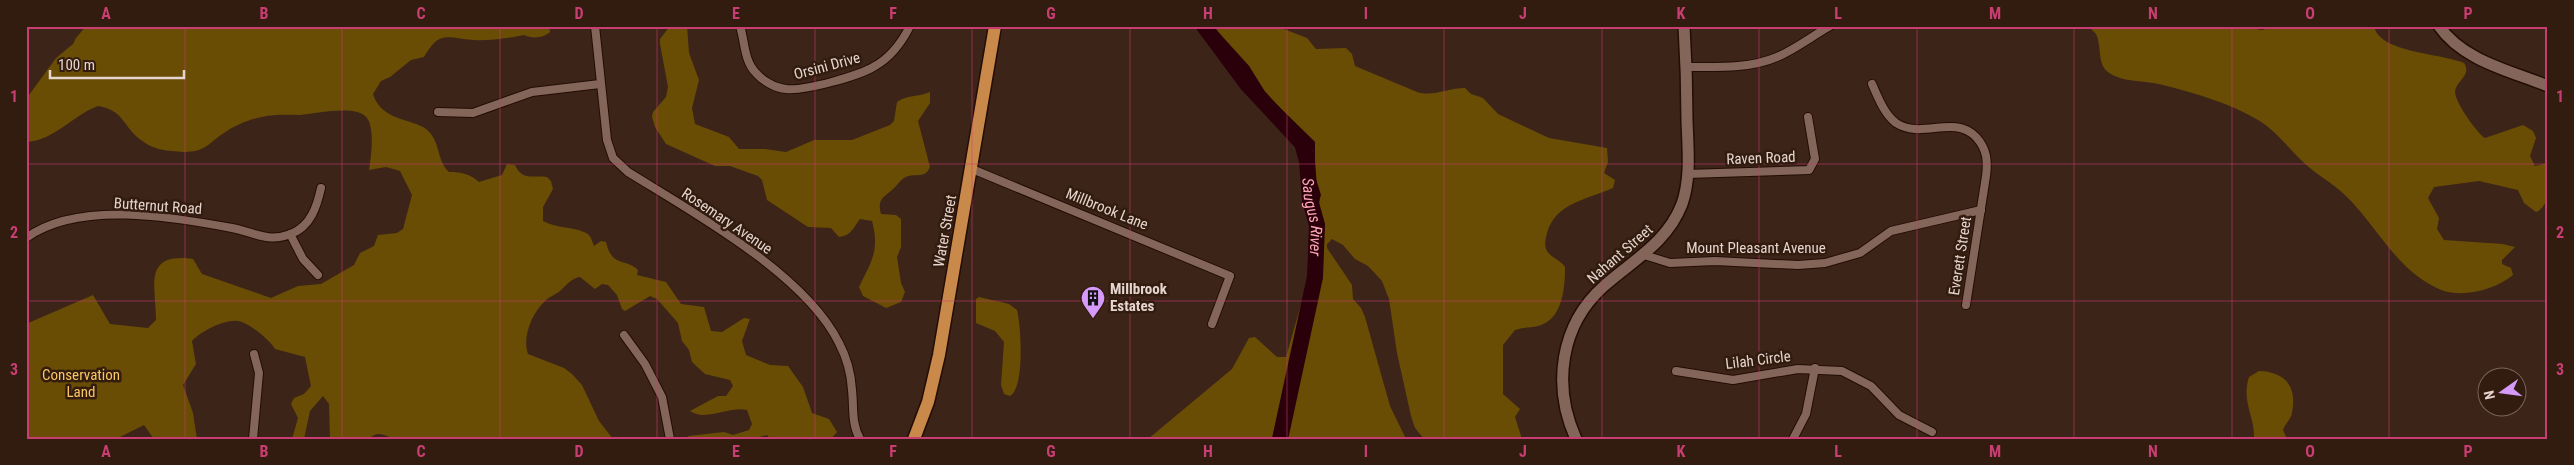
<svg xmlns="http://www.w3.org/2000/svg" width="2574" height="465" viewBox="0 0 2574 465" font-family="'Roboto Condensed',sans-serif">
<style>
.green{fill:#694d04}
.water{fill:#2a000a}
.lines{fill:none;stroke-linecap:round;stroke-linejoin:round}
.river{stroke:#2a000a;stroke-width:16}
.street-casing{stroke:#230d04;stroke-width:10}
.secondary-casing{stroke:#230d04;stroke-width:14}
.primary-casing{stroke:#230d04;stroke-width:15}
.street{stroke:#836659;stroke-width:8}
.secondary{stroke:#836659;stroke-width:11}
.primary{stroke:#c9894b;stroke-width:12}
.grid{fill:none;stroke:#c93e72;stroke-width:1;stroke-opacity:0.55}
.labels{text-anchor:middle;stroke-width:5;stroke-linejoin:round;paint-order:stroke}
.street-label{font-size:15px;fill:#e6d5ce;stroke:#321b0f}
.poi-label{font-size:15px;font-weight:bold;fill:#e6d5ce;stroke:#321b0f;text-anchor:start}
.park-label{font-size:15px;fill:#f9c761;stroke:#321b0f}
.water-label{font-size:16px;font-style:italic;fill:#fca4b4;stroke:#321b0f}
.neatline{fill:none;stroke:#c93e72;stroke-width:2}
.grid-label{font-size:16px;text-anchor:middle;font-weight:bold;fill:#c93e72}
</style>
<rect width="100%" height="100%" fill="#3d2419"/>
<g class="green">
<path d="M86,26H549L550,32C544,38 532,39 524,35C509,38 489,41 473,40C446,38 440,30 424,57L411,60L390,77L381,81L373,94C381,121 411,118 426,129C441,141 436,160 449,172C461,172 470,174 479,182L502,175L507,164L515,165C522,181 532,175 547,177L551,181L553,189L543,207V221C558,229 572,226 586,233C591,235 592,241 594,246L601,241L606,242C612,268 626,258 638,270L637,275L666,282L681,304L704,307L711,331L722,332L744,318L750,319L742,341L746,355L770,365L788,366L803,387L812,413L829,419L837,432L831,439H770L767,435L753,439H685L689,436L724,432L733,435L749,430L752,424L747,410C729,406 706,422 690,411L718,396H726L733,386L730,380L705,374L692,362L689,350L682,341L678,323L657,299L650,296L625,311L622,309L617,295L608,285L602,284L595,289L580,277C570,279 569,283 561,290C557,294 550,296 545,301C532,313 522,337 528,354L564,368L572,374L582,385L599,421L613,439H393C384,434 376,431 369,439H330L329,404L323,396L310,411L304,439H292L298,418L291,404L294,398L304,394L311,386L305,357L275,349C270,340 248,322 238,321C224,319 200,332 192,341L196,364L183,385L193,413L197,439H154L144,425L116,439H26V324L93,295L110,324L148,328L156,320C156,287 142,252 193,259L202,274L271,298L298,286L321,284L354,265L360,253L374,246L378,235L397,233L403,229L412,195L400,171L386,167L369,170C371,157 375,129 367,118C356,104 315,114 300,115C287,115 275,114 262,117C251,119 236,125 227,131C210,141 207,152 184,152C168,151 153,150 141,140C123,127 124,110 98,106C73,115 54,141 26,142V100L29,95L56,58L73,44L76,38Z"/>
<path d="M670,26H687L689,53L699,80L692,108L695,124L729,137L739,149H765L786,152L814,140H852L890,125L894,121L897,102C906,95 919,97 930,92V103L918,121L930,167C924,181 914,171 904,178C900,180 897,186 893,189C883,198 877,199 881,214L896,215L901,219V247L897,257L901,283L905,292L901,302L886,308L863,296L859,287C871,262 880,251 872,221L860,219C853,228 851,236 839,237L831,228L808,227L767,200L762,180L758,176L730,166H715L666,144L655,127L652,117L653,112L666,97L668,87L660,44V39Z"/>
<path d="M1213,26H1276L1307,38L1316,49L1346,48L1352,54L1355,66L1417,92C1433,97 1448,88 1465,88L1471,94L1483,98L1498,114L1549,138L1607,148L1608,162L1604,173L1615,180L1613,188C1588,199 1555,203 1547,233C1546,238 1544,243 1546,249C1549,257 1561,260 1565,267C1565,287 1563,320 1538,326C1530,328 1523,327 1515,330L1503,345V394L1520,409L1515,417L1522,439H1424L1415,428L1411,416L1397,353L1389,299L1382,281L1368,266L1355,259L1343,245L1332,239L1327,244V248L1352,285L1353,299L1361,308L1365,317L1390,406L1406,439H1148L1232,369L1249,338L1255,337L1277,357H1286L1321,234L1317,212L1320,200L1315,176V142L1267,95L1249,66Z"/>
<path d="M2088,26H2238L2262,30L2275,26H2374C2379,53 2441,53 2464,63C2472,75 2457,80 2455,91C2454,101 2477,133 2485,138L2523,125L2533,131L2536,138L2530,156L2535,166L2548,163C2548,179 2553,204 2536,212L2524,203L2518,190L2479,181L2434,187L2428,198L2439,218L2437,229L2444,240L2503,244L2515,247L2502,260V264L2511,268L2513,275C2495,290 2461,299 2439,289C2396,270 2378,227 2346,196C2332,182 2313,173 2299,158C2286,145 2275,130 2258,120C2230,103 2194,93 2163,85C2146,80 2122,83 2108,72C2097,64 2102,46 2096,34C2094,31 2090,29 2088,26Z"/>
<path d="M979,297L1009,304L1017,310C1021,325 1025,388 1010,396L1004,394L1001,385L1004,342L995,331L976,323V299Z"/>
<path d="M2259,371C2286,372 2297,387 2292,413C2291,419 2285,424 2283,430L2287,439H2254C2255,416 2241,402 2249,377Z"/>
</g>
<path class="water" d="M1209,26L1217,31L1249,66L1267,95L1315,142V176L1321,195L1317,207L1310,175L1313,151L1297,128L1247,79Z"/>
<g class="lines">
<path class="river" id="s1" d="M1204,26L1247,84L1302,143L1307,161L1310,200L1317,225L1315,277L1280,439"/>
<defs>
<g id="street">
<path d="M595,26L607,140L613,158L628,172C694,213 805,274 839,343C847,358 851,374 852,390C854,407 851,423 860,439"/>
<path d="M740,26C745,42 744,61 756,73C763,81 775,88 786,89C805,91 859,76 875,66C891,57 902,42 910,26"/>
<path d="M1686,67C1716,67 1749,69 1777,57C1796,49 1812,36 1830,26"/>
<path d="M1872,84C1878,97 1884,114 1896,123C1922,140 1953,114 1976,137C1987,149 1988,161 1986,176L1966,305"/>
<path d="M438,112L473,113L532,92L600,84"/>
<path d="M972,169L1230,276L1212,324"/>
<path d="M1687,174L1809,170L1815,159L1808,117"/>
<path d="M290,234L303,259L318,275"/>
<path d="M26,238C78,200 173,217 232,228C254,232 267,243 291,234C311,226 317,206 321,188"/>
<path d="M1644,255L1670,263L1715,261L1798,265L1825,263L1860,253L1891,231L1981,210"/>
<path d="M624,335L645,364L662,397L670,439"/>
<path d="M1676,371L1733,380L1798,369L1842,371L1871,386L1899,415L1932,432"/>
<path d="M253,439L259,373L254,354"/>
<path d="M1793,439L1806,414L1815,368"/>
</g>
<g id="secondary">
<path d="M2439,26C2463,61 2511,71 2548,86"/>
<path d="M1576,439C1552,386 1560,325 1604,286C1633,260 1667,243 1682,204C1691,178 1688,149 1687,121C1687,90 1686,58 1684,26"/>
</g>
<path id="primary" d="M914,439L928,402L939,355L995,26"/>
</defs>
<use href="#street" class="street-casing"/>
<use href="#secondary" class="secondary-casing"/>
<use href="#primary" class="primary-casing"/>
<use href="#street" class="street"/>
<use href="#secondary" class="secondary"/>
<use href="#primary" class="primary"/>
</g>
<path class="grid" d="M185,26V439M342,26V439M500,26V439M657,26V439M815,26V439M972,26V439M1130,26V439M1287,26V439M1444,26V439M1602,26V439M1759,26V439M1917,26V439M2074,26V439M2232,26V439M2389,26V439M26,164H2548M26,301H2548"/>
<defs>
<symbol id="building-pin" viewBox="-11 -11 22 30"><path d="M0 17L-7.5 6A9.5 9.5 0 1 1 7.5 6Z" fill="#d69bfa" stroke="#321b0f"/><path d="M-4-6H4V6H1V3H-1V6H-4ZM-2.5-4.3h1.7v1.8h-1.7ZM.8-4.3h1.7v1.8H.8ZM-2.5-1h1.7V.8h-1.7ZM.8-1h1.7V.8H.8Z" fill="#111"/></symbol>
</defs>
<g fill-rule="evenodd">
<use href="#building-pin" x="1079" y="284" width="28" height="38"/>
</g>
<g class="labels">
<g class="street-label">
<text transform="translate(827 66) rotate(-15)" y="5">Orsini Drive</text>
<text transform="translate(1761 158) rotate(-2)" y="5">Raven Road</text>
<text transform="translate(158 206) rotate(4)" y="5">Butternut Road</text>
<text transform="translate(1107 209) rotate(22)" y="5">Millbrook Lane</text>
<text transform="translate(727 221) rotate(34)" y="5">Rosemary Avenue</text>
<text transform="translate(945 231) rotate(-80)" y="5">Water Street</text>
<text x="1756" y="253">Mount Pleasant Avenue</text>
<text transform="translate(1620 254) rotate(-41)" y="5">Nahant Street</text>
<text transform="translate(1960 256) rotate(-81)" y="5">Everett Street</text>
<text transform="translate(1758 360) rotate(-7)" y="5">Lilah Circle</text>
</g>
<g class="poi-label">
<text x="1110" y="294">Millbrook<tspan x="1110" dy="17">Estates</tspan></text>
</g>
<g class="park-label">
<text x="81" y="380">Conservation<tspan x="81" dy="17">Land</tspan></text>
</g>
<g class="water-label">
<text dy="6" stroke="none"><textPath href="#s1" startOffset="228">Saugus River</textPath></text>
</g>
</g>
<rect width="2574" height="465" fill="none" stroke="#321b0f" stroke-width="55"/>
<g transform="translate(2502 392) rotate(256)"><circle r="24" fill="#321b0f" stroke="#7a655b"/>
<path d="M0-4L9 19L0 12L-9 19Z" fill="#d69bfa"/>
<text y="-8" font-size="14" font-weight="bold" text-anchor="middle" fill="#e6d5ce">N</text>
</g>
<path d="M50 70v8h134v-8" fill="none" stroke="#e6d5ce" stroke-width="2.5"/>
<text x="58" y="70" font-size="15" fill="#e6d5ce" stroke="#321b0f" stroke-width="4" paint-order="stroke">100 m</text>
<rect x="28" y="28" width="2518" height="410" class="neatline"/>
<g class="grid-label">
<text x="106" y="19">A</text>
<text x="264" y="19">B</text>
<text x="421" y="19">C</text>
<text x="579" y="19">D</text>
<text x="736" y="19">E</text>
<text x="893" y="19">F</text>
<text x="1051" y="19">G</text>
<text x="1208" y="19">H</text>
<text x="1366" y="19">I</text>
<text x="1523" y="19">J</text>
<text x="1681" y="19">K</text>
<text x="1838" y="19">L</text>
<text x="1995" y="19">M</text>
<text x="2153" y="19">N</text>
<text x="2310" y="19">O</text>
<text x="2468" y="19">P</text>
<text x="14" y="102">1</text>
<text x="2560" y="102">1</text>
<text x="14" y="238">2</text>
<text x="2560" y="238">2</text>
<text x="14" y="375">3</text>
<text x="2560" y="375">3</text>
<text x="106" y="457">A</text>
<text x="264" y="457">B</text>
<text x="421" y="457">C</text>
<text x="579" y="457">D</text>
<text x="736" y="457">E</text>
<text x="893" y="457">F</text>
<text x="1051" y="457">G</text>
<text x="1208" y="457">H</text>
<text x="1366" y="457">I</text>
<text x="1523" y="457">J</text>
<text x="1681" y="457">K</text>
<text x="1838" y="457">L</text>
<text x="1995" y="457">M</text>
<text x="2153" y="457">N</text>
<text x="2310" y="457">O</text>
<text x="2468" y="457">P</text>
</g>
</svg>
